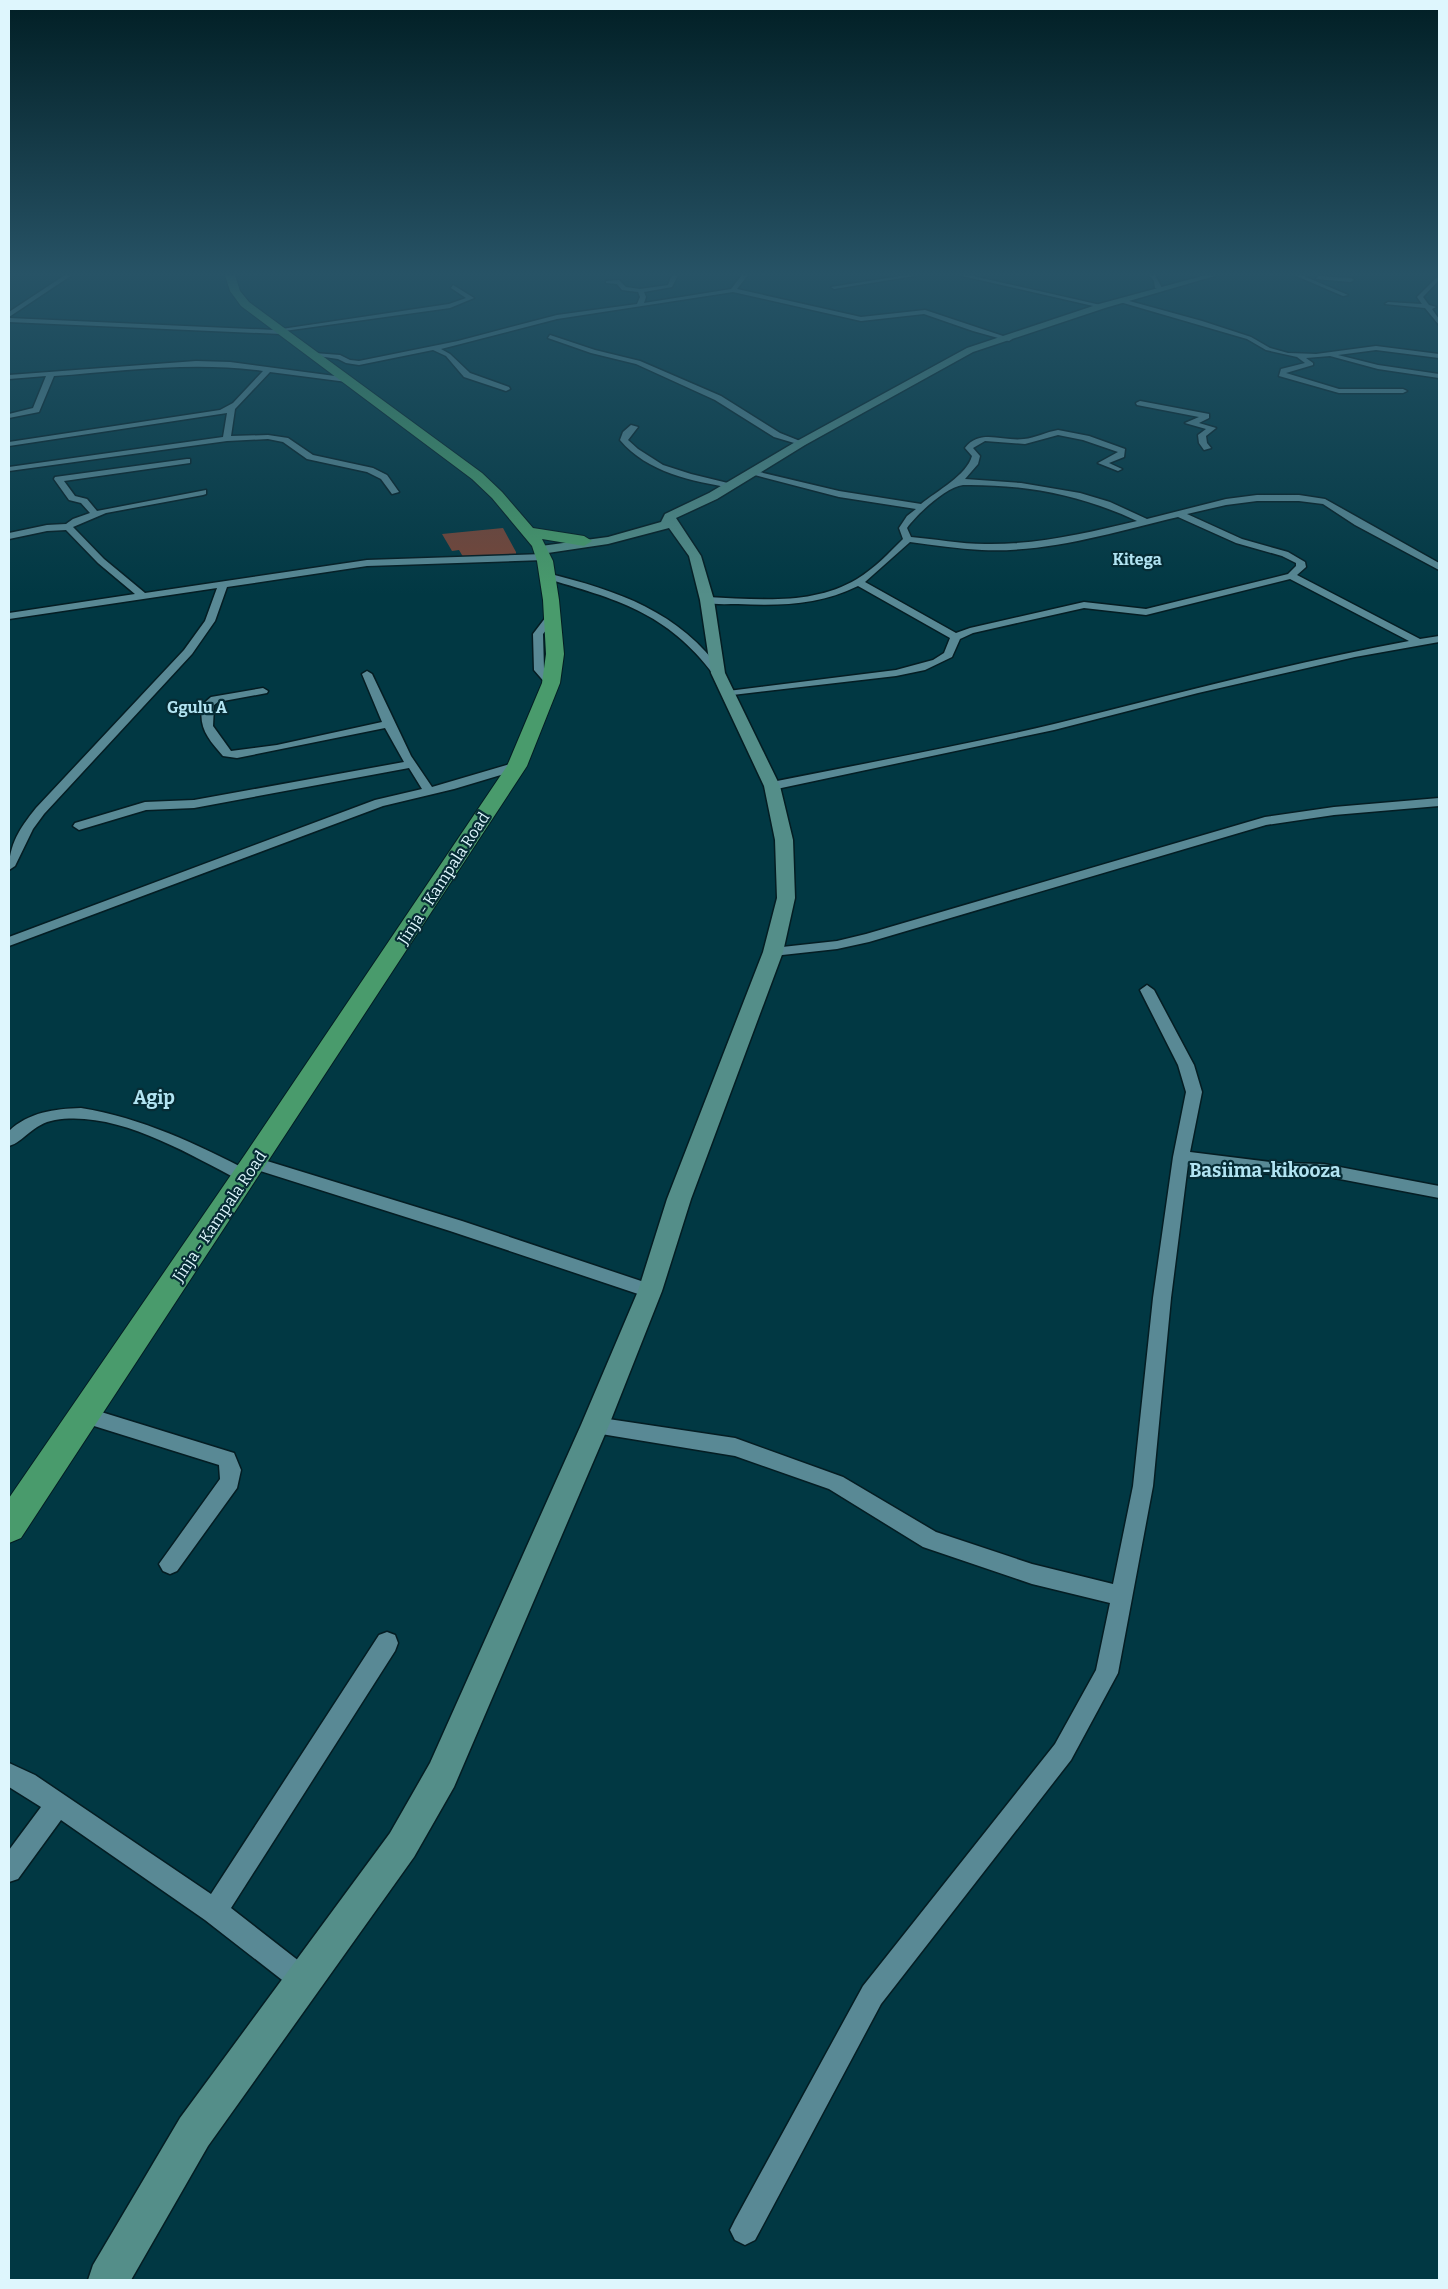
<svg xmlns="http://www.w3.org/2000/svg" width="1448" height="2289" viewBox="0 0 1448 2289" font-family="Bitter,serif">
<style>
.green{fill:#784537}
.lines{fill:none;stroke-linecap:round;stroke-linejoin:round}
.street-casing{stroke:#041d23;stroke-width:3}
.secondary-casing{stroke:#041d23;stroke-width:3}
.highway-casing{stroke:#041d23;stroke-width:2}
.street{fill:#598995;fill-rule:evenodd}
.secondary{fill:#548e89;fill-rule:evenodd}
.highway{fill:#499b6c;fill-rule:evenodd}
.labels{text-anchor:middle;stroke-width:4.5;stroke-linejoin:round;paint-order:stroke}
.far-quarter-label{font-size:16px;font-weight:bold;fill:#b2e4f2;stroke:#062c35}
.street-label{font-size:16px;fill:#def6fd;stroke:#062c35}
.quarter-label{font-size:19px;font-weight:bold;fill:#b2e4f2;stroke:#062c35}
</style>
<rect width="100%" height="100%" fill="#013843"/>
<path class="green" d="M503,528L516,552V556L465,560L459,550L452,551L442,534Z"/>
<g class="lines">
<defs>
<g id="street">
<path d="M65,275H72L9,317V312Z"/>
<path d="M672,275H678L672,287L644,292L646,297L644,303L731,289L742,275H748L737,289L861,317L925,310L1012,339L1009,341L973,331L924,314L861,321L733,292L557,319L441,349L450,354L470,373L509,387L510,389L506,391L464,377L446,356L433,350L359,365L346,363L338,359L311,355L314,353L340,355L350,360L359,361L458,341L557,315L637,304L640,297L638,292L622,290L617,284L606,283V281L619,280L626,287L640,289L668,285Z"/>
<path d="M907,275H920L834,289L831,287Z"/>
<path d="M958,275H968L1105,306L1102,308Z"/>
<path d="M1149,275H1155L1163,290L1155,288L1154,281Z"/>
<path d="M1294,275H1301L1348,295L1343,296Z"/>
<path d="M1439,275V280L1423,297L1429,305L1436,307L1432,309L1439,319V325L1425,308L1385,304L1388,302L1422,304L1417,297Z"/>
<path d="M1318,276L1351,278L1354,280L1351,282L1316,279Z"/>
<path d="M453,285L474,298L450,308L284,331L281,334L9,322V318L275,330L449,304L466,298L451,288Z"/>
<path d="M1122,299L1202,321L1251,337L1270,348L1288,353L1316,354L1376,346L1439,354V358L1376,350L1338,355L1378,365L1439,374V378L1378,369L1330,356L1306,358L1313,363V365L1286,373L1339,389H1403L1407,391L1403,393H1339L1279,376L1281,369L1305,363L1297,357L1266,350L1247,339L1120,302Z"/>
<path d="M550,335L595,350L640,361L721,396L780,433L805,443L801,445L774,437L715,400L636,364L591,353L548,338Z"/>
<path d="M196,361L230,362L350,378L347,382L270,372L235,409L231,436L268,435L288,438L313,455L373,468L387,475L399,492L392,494L381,479L367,472L307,459L283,442L268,439L227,441L9,471V467L223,437L227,413L9,446V442L220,410L233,403L263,371C193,361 124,371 54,376L39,412L9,418V414L33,408L46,376L9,379V375Z"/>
<path d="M1140,401L1209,414V418L1199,423L1216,428L1206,436L1207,443L1211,448L1204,450L1199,443L1198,435L1206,429L1185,423L1199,417L1137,405L1136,403Z"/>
<path d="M631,425L638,427L628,440L638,449L663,465L691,474L736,485L732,488C692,481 648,473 620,440L623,432Z"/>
<path d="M1058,430L1089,436L1125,449L1124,457L1109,463L1122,469L1118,471L1098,463L1118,452L1083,440L1058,435L1025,444L985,441L973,448L980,456L978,464L965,479L1021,483L1080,493L1110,502L1147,519L1226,499L1257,495H1299L1325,499L1439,563V570L1355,525L1323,504L1299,501H1257L1226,505L1187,514L1242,539L1288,552L1305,562L1306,567L1297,575L1420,639L1439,636V642L1355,657L1198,693L1054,730L772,790L768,789L766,786L768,783L772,782C866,763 961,746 1054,724C1172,695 1289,663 1409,641L1290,579L1146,615L1084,608L973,633L960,639L952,657L925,670L896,676L724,696V692L728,691L896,670L933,660L944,653L950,638L858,586C820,605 780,606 738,604C727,604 714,605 704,602L702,600L707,597C757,599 812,606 857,579C875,568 889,553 903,539L899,528L907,516L916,509L839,497L751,474V470L839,491L921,504C937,491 967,475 972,456L965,448C980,428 1003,442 1024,439C1035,438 1046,432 1058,430ZM963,485C1023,484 1082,495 1137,521C1087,533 1036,545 985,544C960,544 936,539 911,537L907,528C917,514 946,487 963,485ZM1178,517L1236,543L1282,556L1296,563V566L1288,574L1146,609L1084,602L970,628L956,633L865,582L910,542C934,545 958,549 982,550C1048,553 1115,532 1178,517Z"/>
<path d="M187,459H190V463L64,481L75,496L87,499L97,511L206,490V494L203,495L106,513L73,527L104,559L145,593L367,560L544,554L549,557L544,560L367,566L227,587L215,621L192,654L44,814L33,829L15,866L9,870C9,844 20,828 36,808L184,650L205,621L217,588L9,619V613L135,594L98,563L66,530L47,531L9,539V533L47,525L66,524L73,519L90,513L81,503L69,500L54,479L55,477Z"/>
<path d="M547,573C618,591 679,611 723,673L718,676L714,675C667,612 616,599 544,578L542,576Z"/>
<path d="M553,612L558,615L543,634L544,669L556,683L551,686L547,685L534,670L533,634L549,613Z"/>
<path d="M367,671L372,674L411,756L432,787L517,762L523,766L521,769L454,789L383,806L9,946V937L375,800L422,789L409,768L194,808L146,810L79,830L73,826L75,823L145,802L194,800L404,762L385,728L237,758L223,756C209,740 197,727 203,704L211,697L263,688L268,691L267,693L218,702L214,705L213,726L231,751L277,745L382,722L362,674Z"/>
<path d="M1439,798V806L1334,815L1266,825L869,942L837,949L773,956L766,952L773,948L837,941L866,934L1265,817L1334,807Z"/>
<path d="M1147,985L1154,990L1194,1065L1202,1092L1190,1152L1279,1163L1324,1164L1439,1186V1198L1324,1176L1279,1175L1188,1164L1171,1298L1153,1486L1118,1673L1071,1760L881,2004L755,2240L745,2245L735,2240L730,2230L735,2220L863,1986L1055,1744L1096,1670L1110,1603L1032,1584L923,1547L829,1489L735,1456L595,1433L588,1431L585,1425L588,1419L595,1417L735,1438L843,1477L936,1532L1032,1564L1113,1584L1133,1486L1153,1298L1173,1157L1186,1092L1178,1065L1140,990Z"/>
<path d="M81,1108C143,1118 196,1144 251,1172L253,1176L251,1180L245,1182L239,1180C187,1153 116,1110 55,1120C32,1124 24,1142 9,1146V1131C29,1112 54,1109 81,1108Z"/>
<path d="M254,1157L462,1221L656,1286L659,1291L656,1296L650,1298L450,1231L248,1167L246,1163L248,1159Z"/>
<path d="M85,1407L234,1453L241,1470L237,1488L177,1571L170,1574L163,1571L159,1564L220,1479L219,1465L78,1421L75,1415L78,1409Z"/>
<path d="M387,1632L395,1635L398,1643L395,1651L231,1908L313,1972L317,1981L313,1990L304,1994L295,1990L205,1920L61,1820L18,1879L9,1882V1850L41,1807L9,1787V1763L35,1775L211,1894L379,1635Z"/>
</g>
<path id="secondary" d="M1206,275H1218L1105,308L973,352L805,445L717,499L676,518L701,556L714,600L725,673L780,786L793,840L795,898L783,952L691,1199L662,1291L609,1425L454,1787L414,1857L208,2146L131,2280H88L93,2265L180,2118L390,1833L430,1763L581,1425L638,1291L667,1199L763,952L777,898L775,840L764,786L711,673L700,600L689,556L669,528L608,544L541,554L535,550L541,546L608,537L661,522L665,514L709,493L797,441L967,348L1099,304Z"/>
<path id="highway" d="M225,275H235L240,291L249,302L482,473L502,492L533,528L584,536L592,541L584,546L542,539L553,561L559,600L564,654L560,683L527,766L21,1538L9,1543V1498L244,1156L507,766L542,683L546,654L543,600L537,561L532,546L492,498L472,479L241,306L230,291Z"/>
</defs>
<use href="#street" class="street-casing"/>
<use href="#secondary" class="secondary-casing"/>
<use href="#highway" class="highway-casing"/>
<use href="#street" class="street"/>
<use href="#secondary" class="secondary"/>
<use href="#highway" class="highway"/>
</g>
<linearGradient id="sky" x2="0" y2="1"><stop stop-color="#011f25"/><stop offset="0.46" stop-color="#275366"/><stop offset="1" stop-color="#275366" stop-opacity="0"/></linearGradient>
<rect width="1448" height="595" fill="url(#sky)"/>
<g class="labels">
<g class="far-quarter-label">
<text x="1137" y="565">Kitega</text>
<text x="197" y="713">Ggulu A</text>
</g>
<g class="street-label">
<text transform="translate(443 878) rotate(-57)" y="6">Jinja - Kampala Road</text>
<text transform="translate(219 1216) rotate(-56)" y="6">Jinja - Kampala Road</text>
</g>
<g class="quarter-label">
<text x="154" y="1104">Agip</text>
<text x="1265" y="1177">Basiima-kikooza</text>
</g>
</g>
<rect width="1448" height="2289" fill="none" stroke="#def6fd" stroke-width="20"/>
</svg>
